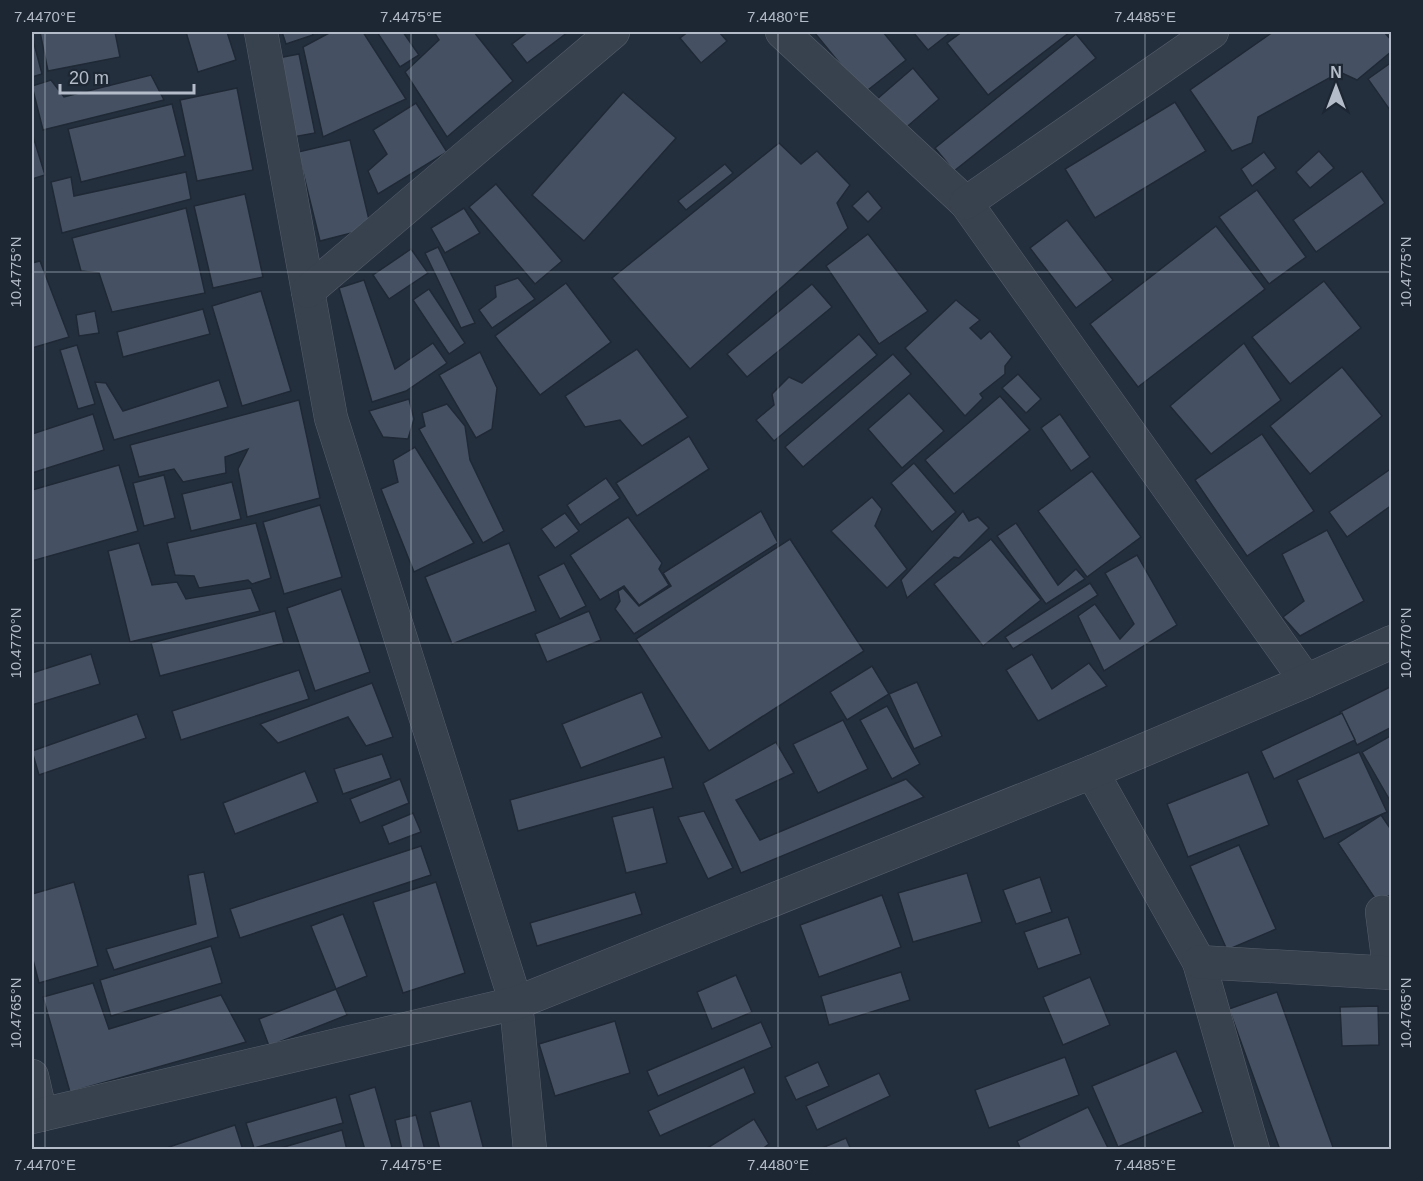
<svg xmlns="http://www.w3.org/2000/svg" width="1423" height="1181" viewBox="0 0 1423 1181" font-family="Helvetica,sans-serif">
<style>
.building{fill:#455162;stroke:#1f2835;stroke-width:1.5}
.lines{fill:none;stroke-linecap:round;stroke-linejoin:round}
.minor-casing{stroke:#565f6c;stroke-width:34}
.minor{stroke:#38414e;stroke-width:33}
.ticks{fill:none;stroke:#b4bcc9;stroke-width:1.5;stroke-opacity:0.45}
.neatline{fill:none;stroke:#b4bcc9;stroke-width:2}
.ticks-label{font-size:15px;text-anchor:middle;fill:#b4bcc9}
</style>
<rect width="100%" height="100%" fill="#242f3e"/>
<g class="building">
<path d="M40,32H115L120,57L48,71Z"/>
<path d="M186,32H227L236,60L198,72Z"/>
<path d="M282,32H312L313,35L286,44Z"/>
<path d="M331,32H363L406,99L323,137L303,47Z"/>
<path d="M377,32H403L419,55L400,67Z"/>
<path d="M434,32H474L513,81L447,137L405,72L439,40Z"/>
<path d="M528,32H568L527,63L512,44Z"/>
<path d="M688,32H719L727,41L701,63L680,38Z"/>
<path d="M814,32H883L906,60L864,93Z"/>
<path d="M913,32H951L928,50Z"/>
<path d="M962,32H1070L988,95L947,43Z"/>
<path d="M1273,32H1384L1392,41V51L1357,80L1340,72L1258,117L1252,143L1232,151L1190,90Z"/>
<path d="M1076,34L1096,58L954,171L935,148Z"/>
<path d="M32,36L42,74L32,77Z"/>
<path d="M299,54L315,133L293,137L278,58Z"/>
<path d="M1392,62V113L1368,79Z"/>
<path d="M913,68L939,99L902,131L876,100Z"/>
<path d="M151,75L164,100L43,130L32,86L51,80L64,97Z"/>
<path d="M237,88L253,170L197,181L180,100Z"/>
<path d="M623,92L676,138L584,241L532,195Z"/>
<path d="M1175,102L1206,151L1095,218L1065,169Z"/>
<path d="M416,103L447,152L378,194L368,171L387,154L373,130Z"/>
<path d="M172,104L185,156L81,182L68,129Z"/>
<path d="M32,133L45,175L32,179Z"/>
<path d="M350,140L371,228L320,241L298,152Z"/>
<path d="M779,143L801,164L817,151L850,185L837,203L848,228L690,369L612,278Z"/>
<path d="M1319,151L1334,168L1310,188L1296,172Z"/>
<path d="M1264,152L1276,168L1252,186L1241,169Z"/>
<path d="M725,164L733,173L686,210L678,201Z"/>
<path d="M1362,171L1385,203L1316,252L1293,220Z"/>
<path d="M186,172L191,199L62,233L51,182L71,177L74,196Z"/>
<path d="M496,184L562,261L535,284L469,207Z"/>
<path d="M1257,190L1306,257L1269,284L1219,217Z"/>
<path d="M868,191L882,208L868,222L852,206Z"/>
<path d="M245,194L263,277L213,288L194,206Z"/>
<path d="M186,208L205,293L112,312L99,273L81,271L72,238Z"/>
<path d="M464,208L480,233L445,253L431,228Z"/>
<path d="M1067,220L1113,280L1076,308L1030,248Z"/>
<path d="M1216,226L1265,289L1138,387L1090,324Z"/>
<path d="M868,234L928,311L879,344L826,266Z"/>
<path d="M438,247L475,323L461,328L425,253Z"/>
<path d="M411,249L428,273L389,299L373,275Z"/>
<path d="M40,261L69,337L32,348V263Z"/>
<path d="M518,278L535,299L492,328L479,310L496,297L495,286Z"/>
<path d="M364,280L395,369L433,343L447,363L406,391L372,402L339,288Z"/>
<path d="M1324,281L1361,328L1290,384L1252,337Z"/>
<path d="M566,283L611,342L540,395L495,336Z"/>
<path d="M812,284L832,307L747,377L727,354Z"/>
<path d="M429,289L465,343L449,354L413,300Z"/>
<path d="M261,291L291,391L242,406L212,306Z"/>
<path d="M956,300L980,320L970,328L981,339L990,331L1012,357L1005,366V374L980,394L983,398L965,416L905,348Z"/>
<path d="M203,309L210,334L123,357L117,332Z"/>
<path d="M95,311L99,333L79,336L76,315Z"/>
<path d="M859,334L877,355L774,441L756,420L774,405L772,394L789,377L802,383Z"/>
<path d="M1244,343L1281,400L1211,454L1170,406Z"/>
<path d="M77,345L95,404L78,409L60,350Z"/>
<path d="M637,349L688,417L642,446L620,420L585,427L565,396Z"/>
<path d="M480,352L497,388L492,429L476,438L439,375Z"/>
<path d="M893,354L911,374L803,467L785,447Z"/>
<path d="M1342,367L1382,416L1310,474L1270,426Z"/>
<path d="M1018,374L1041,399L1026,413L1002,388Z"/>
<path d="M219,380L228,407L114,440L95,382L106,383L123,411Z"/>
<path d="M909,393L944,431L902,468L868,429Z"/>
<path d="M1000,396L1030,430L954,494L925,460Z"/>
<path d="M409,399L414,419L408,439L383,437L369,411Z"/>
<path d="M299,400L320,498L247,517L238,469L248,449L225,457L226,473L183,482L174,469L139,477L130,445Z"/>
<path d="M447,404L465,426L470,460L504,531L483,543L419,429L425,426L422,413Z"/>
<path d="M93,414L104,450L32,473V434Z"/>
<path d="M1060,414L1090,457L1071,471L1041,428Z"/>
<path d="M1262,434L1314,511L1247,556L1195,480Z"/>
<path d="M689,436L709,469L637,516L616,483Z"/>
<path d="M415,447L474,543L414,572L381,489L398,482L393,460Z"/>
<path d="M914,463L956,512L932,532L891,483Z"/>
<path d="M119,465L138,531L32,561V490Z"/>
<path d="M1392,468V505L1347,537L1329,512Z"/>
<path d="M1092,471L1141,537L1087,577L1038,511Z"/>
<path d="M164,475L175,518L144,526L133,483Z"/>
<path d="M606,478L620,498L580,525L567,505Z"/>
<path d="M232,482L241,519L191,531L182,494Z"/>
<path d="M872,497L882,509L875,526L907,569L887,588L831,531Z"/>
<path d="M320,505L342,577L284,594L263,522Z"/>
<path d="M761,511L778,543L634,634L615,609L620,601L618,591L623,588L639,606L671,586L663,573Z"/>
<path d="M963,511L969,521L978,517L989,528L959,558L954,557L907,598L901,580Z"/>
<path d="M565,513L579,531L555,548L541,529Z"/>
<path d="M628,517L662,563L659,569L669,585L639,605L624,586L600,600L570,555Z"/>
<path d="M256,523L271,578L252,584L248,580L199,588L194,576L175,575L167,543Z"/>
<path d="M1016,523L1058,585L1076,569L1085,579L1046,604L997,536Z"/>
<path d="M1327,530L1364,601L1300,636L1283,617L1304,601L1282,554Z"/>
<path d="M790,539L864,651L709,751L636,639Z"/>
<path d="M991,539L1041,600L983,646L934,584Z"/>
<path d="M139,543L152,585L177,582L186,599L251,588L260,611L130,642L108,551Z"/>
<path d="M509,543L536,611L452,644L425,577Z"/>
<path d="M1137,555L1177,625L1104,671L1078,616L1095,604L1120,639L1134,624L1105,573Z"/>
<path d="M564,563L586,606L560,619L538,576Z"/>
<path d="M1090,583L1098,595L1013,649L1005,637Z"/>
<path d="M341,589L370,672L315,691L287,608Z"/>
<path d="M275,611L284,643L160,676L151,643Z"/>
<path d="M589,611L601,640L547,662L535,634Z"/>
<path d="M91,654L100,684L32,705V673Z"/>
<path d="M1032,654L1052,689L1089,663L1107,686L1038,721L1006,670Z"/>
<path d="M872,666L889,694L847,720L830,692Z"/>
<path d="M299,670L309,699L181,740L172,711Z"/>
<path d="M917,682L942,736L914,749L889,694Z"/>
<path d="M372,683L393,737L366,746L348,717L278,743L260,724Z"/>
<path d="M1392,686V727L1357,745L1340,712Z"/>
<path d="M642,692L662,737L581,768L562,724Z"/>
<path d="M887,706L920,764L892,779L860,720Z"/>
<path d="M1342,713L1355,740L1274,779L1261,751Z"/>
<path d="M137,714L146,738L39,775L32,751Z"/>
<path d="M843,720L868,769L818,793L793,744Z"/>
<path d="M1392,735V804L1362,752Z"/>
<path d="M776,742L794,773L736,800L760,840L906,779L924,797L741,873L703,783Z"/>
<path d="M1359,752L1387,812L1324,839L1297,780Z"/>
<path d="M382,754L391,778L343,794L334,769Z"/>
<path d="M664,757L673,788L518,831L510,800Z"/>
<path d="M305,771L318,802L235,834L223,803Z"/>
<path d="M1248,772L1269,825L1188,857L1167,804Z"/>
<path d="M400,779L409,803L360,823L350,799Z"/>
<path d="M653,807L667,863L626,873L612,817Z"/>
<path d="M704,811L733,868L708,879L678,817Z"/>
<path d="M413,813L421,832L389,844L382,826Z"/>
<path d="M1381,815L1392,831V894L1378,903L1338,843Z"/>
<path d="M1239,845L1276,929L1227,950L1190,866Z"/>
<path d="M421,846L431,875L240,938L230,909Z"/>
<path d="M204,872L218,937L114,970L106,949L196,924L188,875Z"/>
<path d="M967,873L982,922L913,942L898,893Z"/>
<path d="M1040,877L1052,912L1016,924L1003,890Z"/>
<path d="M74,882L98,966L39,983L32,956V894Z"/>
<path d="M436,882L465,973L403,993L373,902Z"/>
<path d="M635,892L642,914L537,946L530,923Z"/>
<path d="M882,895L901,947L819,977L800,925Z"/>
<path d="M343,914L367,976L336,989L311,926Z"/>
<path d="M1068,917L1081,954L1038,969L1024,932Z"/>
<path d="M211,946L222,983L111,1016L100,980Z"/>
<path d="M901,972L910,1000L829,1025L821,996Z"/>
<path d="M736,975L752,1012L712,1029L697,992Z"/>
<path d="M1090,977L1110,1025L1063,1045L1043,997Z"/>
<path d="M93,983L109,1029L221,995L246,1042L70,1092L43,997Z"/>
<path d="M336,989L347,1015L269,1046L259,1019Z"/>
<path d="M1277,992L1334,1150H1280L1229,1009Z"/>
<path d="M1378,1006L1379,1045L1342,1046L1340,1007Z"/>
<path d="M615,1021L630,1073L555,1096L539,1044Z"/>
<path d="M761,1022L772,1047L658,1096L647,1071Z"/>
<path d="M1176,1051L1203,1112L1118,1147L1092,1086Z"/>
<path d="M1065,1057L1079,1095L989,1128L975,1090Z"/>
<path d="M818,1062L829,1086L796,1100L785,1077Z"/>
<path d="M744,1067L755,1093L660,1136L648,1111Z"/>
<path d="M879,1073L890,1096L817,1130L806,1106Z"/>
<path d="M375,1087L392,1147L384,1150H365L349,1095Z"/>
<path d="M336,1097L343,1123L254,1148L246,1123Z"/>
<path d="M471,1101L484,1150H440L430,1112Z"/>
<path d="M1088,1107L1109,1150H1021L1017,1141Z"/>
<path d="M416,1115L425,1150H402L395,1120Z"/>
<path d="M754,1119L769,1144L761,1150H704Z"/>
<path d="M235,1125L243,1150H160Z"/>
<path d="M342,1130L347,1150H274Z"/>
<path d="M846,1138L851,1150H817Z"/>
</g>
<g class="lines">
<defs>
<g id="minor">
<path d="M261,32L331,418L516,1003L530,1150"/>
<path d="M782,32L966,203L1306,681"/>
<path d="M966,203L1212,32"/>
<path d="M308,291L613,32"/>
<path d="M1092,772L1199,962L1253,1150"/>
<path d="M1382,912L1390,973"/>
<path d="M1199,962L1392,973"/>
<path d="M32,1076L41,1115"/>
<path d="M32,1117L516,1003L1092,772L1306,681L1392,642"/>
</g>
</defs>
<use href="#minor" class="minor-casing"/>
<use href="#minor" class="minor"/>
</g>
<path class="ticks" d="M45,32V1150M411,32V1150M778,32V1150M1145,32V1150M32,272H1392M32,643H1392M32,1013H1392"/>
<rect width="1423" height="1181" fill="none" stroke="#1d2633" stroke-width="66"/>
<g transform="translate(1336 87)" stroke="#1d2633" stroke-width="4.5" paint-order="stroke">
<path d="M0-4.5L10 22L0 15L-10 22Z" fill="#b4bcc9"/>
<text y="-9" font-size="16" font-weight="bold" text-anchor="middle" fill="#b4bcc9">N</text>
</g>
<path d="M60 84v9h134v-9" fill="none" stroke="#b4bcc9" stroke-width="3"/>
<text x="69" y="84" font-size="18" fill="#b4bcc9" stroke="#1d2633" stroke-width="4.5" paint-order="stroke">20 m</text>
<rect x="33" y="33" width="1357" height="1115" class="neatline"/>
<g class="ticks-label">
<text x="45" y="22">7.4470°E</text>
<text x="411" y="22">7.4475°E</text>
<text x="778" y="22">7.4480°E</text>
<text x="1145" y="22">7.4485°E</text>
<text transform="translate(16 272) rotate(-90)" y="5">10.4775°N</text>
<text transform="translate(1406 272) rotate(-90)" y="5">10.4775°N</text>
<text transform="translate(16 643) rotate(-90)" y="5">10.4770°N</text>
<text transform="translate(1406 643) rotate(-90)" y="5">10.4770°N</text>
<text transform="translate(16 1013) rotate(-90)" y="5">10.4765°N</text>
<text transform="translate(1406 1013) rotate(-90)" y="5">10.4765°N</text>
<text x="45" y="1170">7.4470°E</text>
<text x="411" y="1170">7.4475°E</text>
<text x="778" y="1170">7.4480°E</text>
<text x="1145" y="1170">7.4485°E</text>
</g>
</svg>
